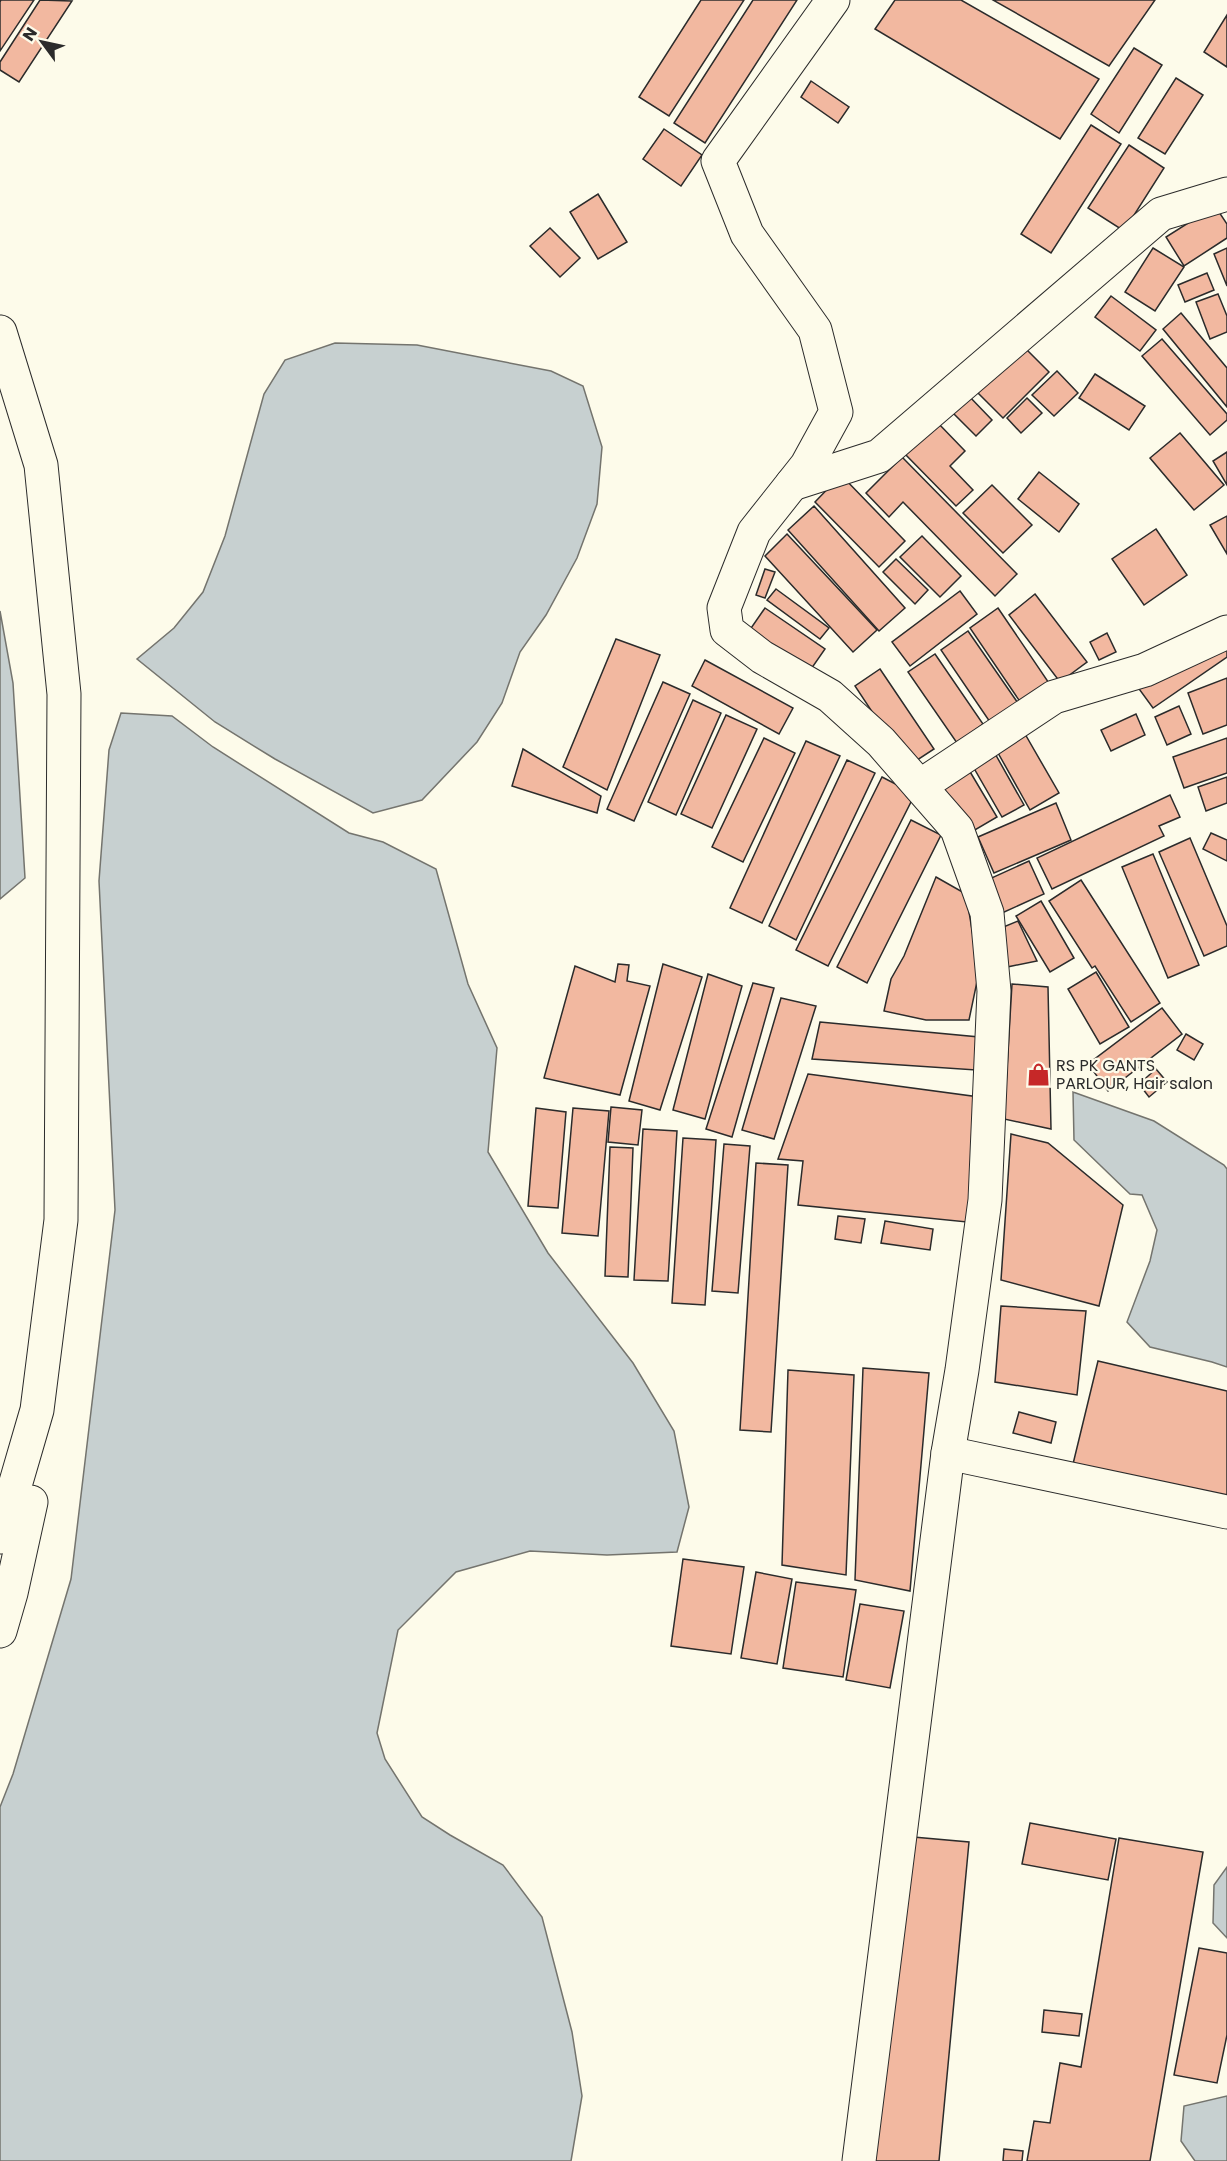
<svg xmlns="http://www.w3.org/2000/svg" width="1227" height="2161" viewBox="0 0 1227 2161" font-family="Poppins,sans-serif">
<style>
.water{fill:#c7d0d0;stroke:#74746e;stroke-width:1.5}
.building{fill:#f2b8a0;stroke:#2b2b2b;stroke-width:1.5}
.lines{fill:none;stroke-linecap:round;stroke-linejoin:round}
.minor-casing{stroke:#2b2b2b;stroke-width:35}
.minor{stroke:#fdfbea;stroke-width:33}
.labels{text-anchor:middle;stroke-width:4.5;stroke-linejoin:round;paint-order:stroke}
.poi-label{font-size:16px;fill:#2b2b2b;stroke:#fdfbea;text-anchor:start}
</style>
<rect width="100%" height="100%" fill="#fdfbea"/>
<g class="water">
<path d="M335,343L417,345L551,371L583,386L602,447L597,504L577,558L546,615L520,652L502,703L477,742L422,800L373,813L275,759L215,722L137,659L174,628L203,592L225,536L264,394L285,360Z"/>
<path d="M0,611L13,683L25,878L0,899Z"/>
<path d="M121,713L172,716L213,747L349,833L383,842L436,869L468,984L497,1048L488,1152L548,1253L633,1363L674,1431L689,1507L677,1552L607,1555L530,1551L456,1572L398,1630L377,1733L385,1759L422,1817L450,1835L503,1865L542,1917L572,2032L582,2096L571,2161H0V1807L13,1774L71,1579L115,1210L99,881L109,750Z"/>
<path d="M1073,1092L1154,1121L1224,1165L1227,1169V1367L1212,1362L1150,1347L1127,1322L1150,1261L1157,1230L1142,1195L1130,1194L1074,1140Z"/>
<path d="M1227,1867V1938L1213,1923L1214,1885Z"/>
<path d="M1227,2096V2161H1195L1181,2141L1184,2106Z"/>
</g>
<g class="building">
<path d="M1,0H34L0,51V2Z"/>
<path d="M40,0L72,1L19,82L0,70V62Z"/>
<path d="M701,0H744L669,116L639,97Z"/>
<path d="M753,0H797L705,143L674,123Z"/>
<path d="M895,0H961L1099,79L1060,139L875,29Z"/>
<path d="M993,0H1155L1109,66Z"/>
<path d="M1227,15V67L1204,52Z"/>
<path d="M1134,48L1162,65L1119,133L1091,114Z"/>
<path d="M1176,78L1203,95L1165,154L1138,138Z"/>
<path d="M811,81L849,107L838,123L801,97Z"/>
<path d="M1091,125L1121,144L1051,253L1021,234Z"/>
<path d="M664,129L702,155L681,186L643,159Z"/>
<path d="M1129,145L1164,168L1124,231L1088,208Z"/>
<path d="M598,194L627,242L598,259L570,212Z"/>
<path d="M1215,206L1227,224V238L1184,266L1166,237Z"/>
<path d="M550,228L580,258L560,277L530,246Z"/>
<path d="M1153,248L1184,267L1155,311L1125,292Z"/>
<path d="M1227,248V286L1214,254Z"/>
<path d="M1207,273L1214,290L1185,302L1178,285Z"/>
<path d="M1218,294L1227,316V332L1210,339L1196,302Z"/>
<path d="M1111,296L1156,330L1140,351L1095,317Z"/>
<path d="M1181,313L1227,368V407L1163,329Z"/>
<path d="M1162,339L1227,414V420L1210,435L1142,356Z"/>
<path d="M1022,345L1049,372L1003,418L976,391Z"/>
<path d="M1057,371L1078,393L1054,416L1032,395Z"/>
<path d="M1095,374L1145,406L1129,430L1079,398Z"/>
<path d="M967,394L992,420L976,436L950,410Z"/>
<path d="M1027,398L1042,413L1021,433L1007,418Z"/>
<path d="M937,422L965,451L950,466L973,490L956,506L904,453Z"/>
<path d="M1180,433L1224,485L1194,510L1150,458Z"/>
<path d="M1227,452V485L1213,461Z"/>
<path d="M902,457L1017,574L995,596L903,502L889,517L866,493Z"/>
<path d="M1039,472L1079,504L1059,532L1018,499Z"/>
<path d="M841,475L905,541L879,567L815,502Z"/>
<path d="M992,485L1032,525L1003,553L963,513Z"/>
<path d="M814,506L905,608L879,631L788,530Z"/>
<path d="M1227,516V554L1210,525Z"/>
<path d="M1156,529L1187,575L1144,605L1112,559Z"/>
<path d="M787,534L877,630L853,652L765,556Z"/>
<path d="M922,536L961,576L940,597L900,557Z"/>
<path d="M896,559L928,590L915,604L883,572Z"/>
<path d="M765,569L775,572L765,598L756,595Z"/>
<path d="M776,589L829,628L820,639L767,600Z"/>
<path d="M960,591L977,614L910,666L892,642Z"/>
<path d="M1035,594L1087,662L1060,682L1009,615Z"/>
<path d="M765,608L825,649L809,672L749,631Z"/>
<path d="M998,608L1053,689L1025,709L970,628Z"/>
<path d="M1227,619V657L1153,708L1134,682Z"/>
<path d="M968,631L1020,706L992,725L941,650Z"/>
<path d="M1107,633L1116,652L1099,660L1090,642Z"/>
<path d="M616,639L660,655L607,790L563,767Z"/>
<path d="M935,654L983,724L957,743L908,672Z"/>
<path d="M705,660L793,708L779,734L692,686Z"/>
<path d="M880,669L934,749L908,766L855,686Z"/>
<path d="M1227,678V725L1203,734L1188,693Z"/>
<path d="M663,682L690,694L634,821L607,809Z"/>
<path d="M693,700L721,713L676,815L648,802Z"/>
<path d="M1179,706L1191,734L1167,745L1155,717Z"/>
<path d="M1136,714L1145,735L1111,751L1101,730Z"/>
<path d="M726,715L757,729L712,828L681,814Z"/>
<path d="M1021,727L1059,793L1030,810L993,744Z"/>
<path d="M764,738L795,753L743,862L712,847Z"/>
<path d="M1227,738V773L1184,788L1173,757Z"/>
<path d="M806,741L840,756L762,923L730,908Z"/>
<path d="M523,749L601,796L597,813L512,786Z"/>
<path d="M993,750L1024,805L1002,817L971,763Z"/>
<path d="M847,760L875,773L796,940L769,926Z"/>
<path d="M966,765L997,817L968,834L938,781Z"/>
<path d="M882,777L915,794L828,966L796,950Z"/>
<path d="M1227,777V803L1206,811L1198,787Z"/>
<path d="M1170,795L1180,817L1159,826L1164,836L1052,889L1037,858Z"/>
<path d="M1056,803L1071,840L994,873L978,837Z"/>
<path d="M911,820L941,835L867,983L837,967Z"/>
<path d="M1211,833L1227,840V861L1203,849Z"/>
<path d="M1190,838L1227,926V946L1204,956L1159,852Z"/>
<path d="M1153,854L1199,965L1168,978L1122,867Z"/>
<path d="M1029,861L1044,894L1002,913L987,880Z"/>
<path d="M936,877L966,894L979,972L969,1020H926L884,1011L891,979L904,956Z"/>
<path d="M1081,880L1160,1003L1131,1022L1095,966L1092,968L1049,901Z"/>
<path d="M1041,901L1074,958L1050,972L1016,916Z"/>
<path d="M1018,921L1037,961L1007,967L1001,928Z"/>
<path d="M618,964L629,965L627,981L650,986L620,1095L544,1078L575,966L615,982Z"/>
<path d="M663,964L702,977L660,1110L629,1101Z"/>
<path d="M1096,972L1129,1027L1100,1044L1068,989Z"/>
<path d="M708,974L742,986L705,1119L673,1110Z"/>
<path d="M753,983L774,988L732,1137L706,1129Z"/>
<path d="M1012,984L1048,987L1051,1129L1004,1119Z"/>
<path d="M781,998L816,1006L774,1139L742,1130Z"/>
<path d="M1162,1008L1182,1034L1108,1091L1088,1064Z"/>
<path d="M820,1022L979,1037L976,1070L812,1059Z"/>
<path d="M1186,1034L1203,1044L1194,1060L1177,1050Z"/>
<path d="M1156,1069L1167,1082L1149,1097L1139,1084Z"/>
<path d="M808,1074L979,1097L967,1222L798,1205L803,1161L778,1159Z"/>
<path d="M611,1107L642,1110L638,1145L608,1142Z"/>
<path d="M536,1108L566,1112L558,1208L528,1206Z"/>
<path d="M573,1108L609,1111L598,1236L562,1233Z"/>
<path d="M643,1129L677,1131L668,1281L634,1280Z"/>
<path d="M1011,1134L1048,1143L1123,1205L1099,1306L1001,1280Z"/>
<path d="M683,1138L716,1140L705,1305L672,1303Z"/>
<path d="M724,1144L750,1146L738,1293L712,1291Z"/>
<path d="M610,1147L633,1148L628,1277L605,1276Z"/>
<path d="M756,1163L788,1165L771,1432L740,1430Z"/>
<path d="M838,1216L865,1219L861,1243L835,1239Z"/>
<path d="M885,1221L933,1229L930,1250L881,1243Z"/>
<path d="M1001,1306L1086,1311L1077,1395L995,1382Z"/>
<path d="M1098,1361L1227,1391V1500L1073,1464Z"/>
<path d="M863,1368L929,1373L910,1591L855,1580Z"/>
<path d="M788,1370L854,1375L846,1575L782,1565Z"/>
<path d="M1019,1412L1056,1422L1051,1443L1013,1433Z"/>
<path d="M683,1559L744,1567L731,1654L671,1646Z"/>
<path d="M756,1572L792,1579L777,1664L741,1658Z"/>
<path d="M796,1582L856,1590L843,1677L783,1668Z"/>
<path d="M860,1604L904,1611L890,1688L846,1680Z"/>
<path d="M1030,1823L1116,1839L1108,1880L1022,1864Z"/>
<path d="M902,1836L969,1842L939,2161H871Z"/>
<path d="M1119,1838L1203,1852L1150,2161H1027L1034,2121L1050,2123L1060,2063L1081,2067Z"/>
<path d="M1199,1948L1227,1953V2035L1217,2083L1174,2075Z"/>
<path d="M1044,2010L1082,2014L1079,2036L1042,2032Z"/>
<path d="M1004,2149L1023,2151L1022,2161H1003Z"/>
</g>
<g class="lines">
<defs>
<g id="minor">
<path d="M833,0L718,161L747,234L815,330L836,412L807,465L754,532L724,608L727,630L762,657L830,696L881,742L957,829L987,913L994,991L985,1200L962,1370L948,1453L859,2161"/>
<path d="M0,332L41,465L64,694L61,1220L37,1410L0,1537"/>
<path d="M792,484L879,456L1161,214L1227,194"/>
<path d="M920,786L1054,697L1145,670L1227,632"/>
<path d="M948,1453L1227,1512"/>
<path d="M0,1631L11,1593L31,1502"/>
</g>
</defs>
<use href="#minor" class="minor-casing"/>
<use href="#minor" class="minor"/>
</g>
<defs>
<symbol id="shop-bare" viewBox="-9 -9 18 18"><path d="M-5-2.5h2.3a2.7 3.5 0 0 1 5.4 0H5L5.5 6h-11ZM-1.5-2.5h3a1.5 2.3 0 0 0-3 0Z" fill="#c62828" stroke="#fdfbea" stroke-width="2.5" paint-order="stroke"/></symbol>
</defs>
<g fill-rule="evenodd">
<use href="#shop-bare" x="1022" y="1058" width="33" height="33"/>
</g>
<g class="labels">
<g class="poi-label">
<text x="1056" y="1071">RS PK GANTS<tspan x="1056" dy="18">PARLOUR, Hair salon</tspan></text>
</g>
</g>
<g transform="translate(42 42) rotate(303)" stroke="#fdfbea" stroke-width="4.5" paint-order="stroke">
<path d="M0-4.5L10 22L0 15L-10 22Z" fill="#2b2b2b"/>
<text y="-9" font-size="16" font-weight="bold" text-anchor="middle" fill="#2b2b2b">N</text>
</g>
</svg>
